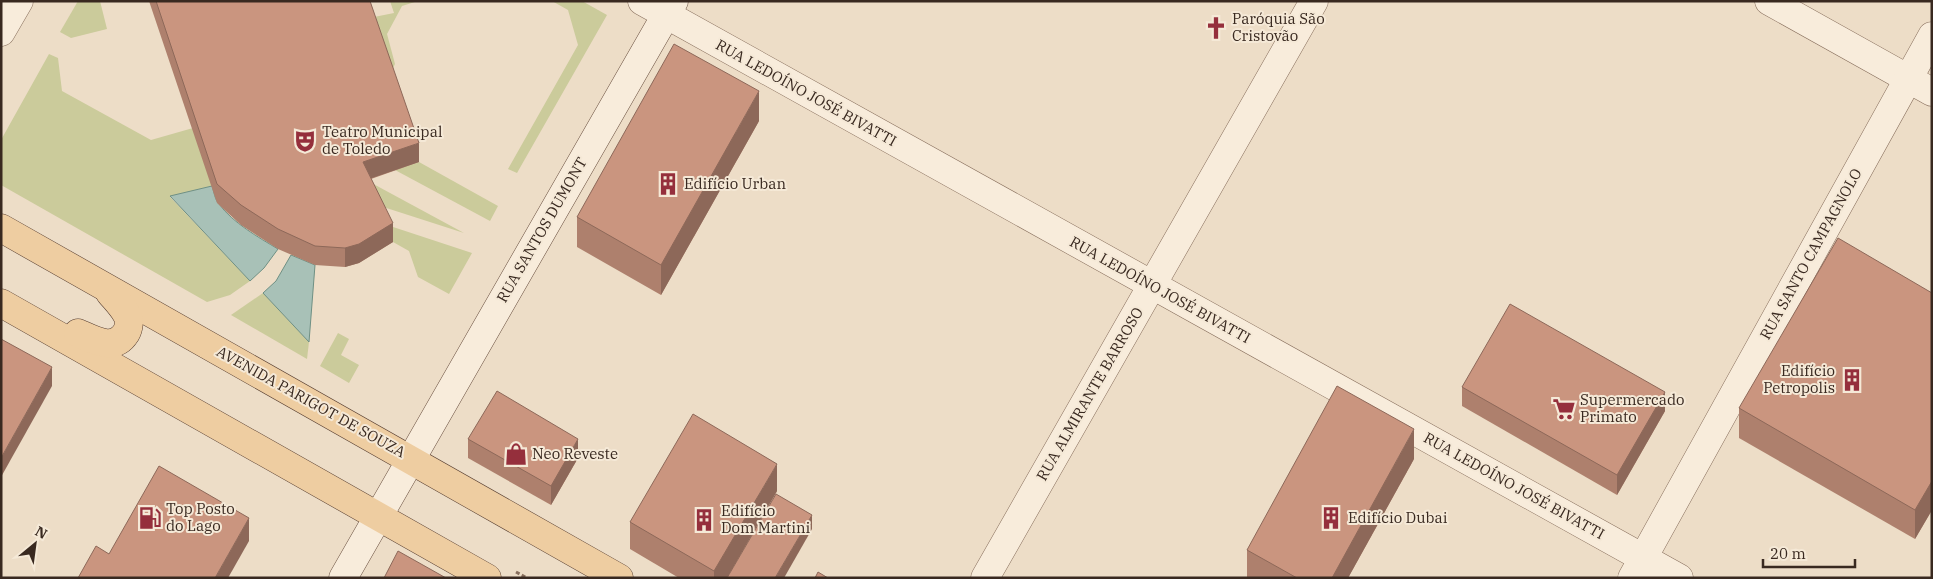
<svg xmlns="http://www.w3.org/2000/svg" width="1933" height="579" viewBox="0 0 1933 579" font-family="'IBM Plex Serif',serif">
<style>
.green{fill:#cbcb9b}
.water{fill:#a8c1b7;stroke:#6f9084}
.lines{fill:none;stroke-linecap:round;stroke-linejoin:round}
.street-casing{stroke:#886f5d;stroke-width:29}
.secondary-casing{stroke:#6a5040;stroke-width:29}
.primary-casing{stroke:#573e31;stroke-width:29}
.path{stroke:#886f5d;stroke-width:3;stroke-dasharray:4 2.5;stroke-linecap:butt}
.street{stroke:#f8ecdb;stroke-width:28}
.secondary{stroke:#f8ecdb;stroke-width:28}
.primary{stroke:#eecda1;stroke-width:28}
.wall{fill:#ae806d}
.shaded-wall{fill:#8d6859}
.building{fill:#ca957f;stroke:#8d6859}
.labels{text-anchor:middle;stroke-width:4;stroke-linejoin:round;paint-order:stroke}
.poi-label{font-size:15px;fill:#392920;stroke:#f5e9d7;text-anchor:start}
.street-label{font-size:15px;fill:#392920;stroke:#f5e9d7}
</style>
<rect width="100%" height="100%" fill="#edddc7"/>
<g class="green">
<path d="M78,1H100L107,29L71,38L60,32Z"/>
<path d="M390,1H418L402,6L387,34L395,64L389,76L369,18L394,13Z"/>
<path d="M552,1H582L607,15L517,173L508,169L578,45L568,10Z"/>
<path d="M49,54L58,58L62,91L151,140L193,128L212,186L170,197L250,281L230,295L207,302L1,185V140Z"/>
<path d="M419,162L498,206L490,221L395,170Z"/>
<path d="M366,180L464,233L374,204Z"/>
<path d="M384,224L472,253L449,294L418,277L409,251L393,242Z"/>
<path d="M263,293L309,342L307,359L231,315Z"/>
<path d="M338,333L349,339L341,355L359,365L349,383L320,366Z"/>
</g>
<g class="water">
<path d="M212,186C214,192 215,200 219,204C233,223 258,237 278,249L264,268L250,281L170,196Z"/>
<path d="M291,255L315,265L309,342L263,293L276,281Z"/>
</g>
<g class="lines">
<defs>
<g id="street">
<path d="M642,1L1679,578"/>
<path d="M1769,1L1932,92"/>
<path d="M1,32L19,1"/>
<path d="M985,578L1314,1"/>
<path d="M1632,578L1932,36"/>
</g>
<path id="secondary" d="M343,578L674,1"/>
<g id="primary">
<path d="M1,228L619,578"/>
<path d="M1,303L487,578"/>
<path d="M78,333C94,340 114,352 126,333C129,328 130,320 127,315C123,307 116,300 110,293"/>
</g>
</defs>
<use href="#street" class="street-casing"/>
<use href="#secondary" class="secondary-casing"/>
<use href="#primary" class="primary-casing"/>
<path class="path" d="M516,572L527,578"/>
<use href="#street" class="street"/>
<use href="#secondary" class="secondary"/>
<use href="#primary" class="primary"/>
</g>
<g class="wall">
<path d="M149,1H370L419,162L371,179L393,242L359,263L345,267L315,265L278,249L241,225L217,203Z"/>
<path d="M759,121L661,295L577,247V217Z"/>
<path d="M1932,293V510L1915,539L1739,438V408Z"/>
<path d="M1462,387L1665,411L1617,495L1462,406Z"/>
<path d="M468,439L578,458L551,505L468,458Z"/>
<path d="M1414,459L1348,578H1247V550Z"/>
<path d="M777,491L727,578H679L630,549V522Z"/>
</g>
<g class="shaded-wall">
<path d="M759,91V121L661,295V265Z"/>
<path d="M419,143V162L363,181V162Z"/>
<path d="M393,223V242L359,263L345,267V248Z"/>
<path d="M52,367V386L1,477V458Z"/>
<path d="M1665,392V411L1617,495V475Z"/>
<path d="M1414,429V459L1348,578H1332Z"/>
<path d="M578,439V458L551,505V486Z"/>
<path d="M777,464V491L727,578H714V571Z"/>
<path d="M1932,481V510L1915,539V510Z"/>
<path d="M812,515V529L784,578H775Z"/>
<path d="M249,518V541L228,578H215Z"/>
</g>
<g class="building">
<path d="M156,1H370L419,143L363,162L393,223L359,244L345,248L315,246L278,229L241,205L217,184Z"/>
<path d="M674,44L759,91L661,265L577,217Z"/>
<path d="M1838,238L1932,293V481L1915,510L1739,408Z"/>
<path d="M1510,304L1665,392L1617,475L1462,387Z"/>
<path d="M1,339L52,367L1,458Z"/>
<path d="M1337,386L1414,429L1332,578H1297L1247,550Z"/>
<path d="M497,391L578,439L551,486L468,439Z"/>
<path d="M693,414L777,464L714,571L630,522Z"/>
<path d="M159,466L249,518L215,578H78L96,546L109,554Z"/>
<path d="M776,494L812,515L775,578H727Z"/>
<path d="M398,551L446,578H384Z"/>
<path d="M818,572L828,578H815Z"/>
</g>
<defs>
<symbol id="church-bare" viewBox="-9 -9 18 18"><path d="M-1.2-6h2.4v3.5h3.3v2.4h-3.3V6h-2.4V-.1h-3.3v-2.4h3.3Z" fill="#952f3c" stroke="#f5e9d7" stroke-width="2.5" paint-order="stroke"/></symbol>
<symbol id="theatre-bare" viewBox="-9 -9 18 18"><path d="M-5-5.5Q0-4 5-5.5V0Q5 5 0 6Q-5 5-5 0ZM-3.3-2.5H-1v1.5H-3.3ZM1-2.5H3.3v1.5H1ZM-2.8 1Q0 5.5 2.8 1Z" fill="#952f3c" stroke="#f5e9d7" stroke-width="2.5" paint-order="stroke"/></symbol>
<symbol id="building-bare" viewBox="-9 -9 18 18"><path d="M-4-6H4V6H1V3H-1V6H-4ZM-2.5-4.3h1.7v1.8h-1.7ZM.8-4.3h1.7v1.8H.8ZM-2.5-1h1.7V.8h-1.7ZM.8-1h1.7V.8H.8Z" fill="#952f3c" stroke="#f5e9d7" stroke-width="2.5" paint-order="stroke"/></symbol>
<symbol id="supermarket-bare" viewBox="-9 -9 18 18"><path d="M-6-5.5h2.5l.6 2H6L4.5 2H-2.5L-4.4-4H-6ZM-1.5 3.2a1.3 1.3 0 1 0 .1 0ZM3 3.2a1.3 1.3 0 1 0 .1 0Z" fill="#952f3c" stroke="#f5e9d7" stroke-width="2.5" paint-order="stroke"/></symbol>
<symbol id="shop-bare" viewBox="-9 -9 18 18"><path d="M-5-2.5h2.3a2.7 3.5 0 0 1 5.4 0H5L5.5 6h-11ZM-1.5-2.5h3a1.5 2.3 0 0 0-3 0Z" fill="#952f3c" stroke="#f5e9d7" stroke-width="2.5" paint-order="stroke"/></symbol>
<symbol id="fuel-bare" viewBox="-9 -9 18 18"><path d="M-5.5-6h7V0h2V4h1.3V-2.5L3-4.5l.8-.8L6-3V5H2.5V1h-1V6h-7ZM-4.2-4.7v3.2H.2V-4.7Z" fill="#952f3c" stroke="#f5e9d7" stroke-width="2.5" paint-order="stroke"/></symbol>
</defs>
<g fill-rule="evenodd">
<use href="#church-bare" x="1200" y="12" width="32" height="32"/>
<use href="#theatre-bare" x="289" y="125" width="32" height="32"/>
<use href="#building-bare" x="652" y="168" width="32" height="32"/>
<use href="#building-bare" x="1836" y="364" width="32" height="32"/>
<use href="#supermarket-bare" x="1548" y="393" width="32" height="32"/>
<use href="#shop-bare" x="500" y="438" width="32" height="32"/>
<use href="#fuel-bare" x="134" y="502" width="32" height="32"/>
<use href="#building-bare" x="1315" y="502" width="32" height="32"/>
<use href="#building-bare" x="688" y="504" width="32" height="32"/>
</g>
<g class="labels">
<g class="poi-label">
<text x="1232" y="24">Paróquia São<tspan x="1232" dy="17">Cristovão</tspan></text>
<text x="322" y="137">Teatro Municipal<tspan x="322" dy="17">de Toledo</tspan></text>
<text x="684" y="189">Edifício Urban</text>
<text x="1835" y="376" text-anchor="end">Edifício<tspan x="1835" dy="17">Petropolis</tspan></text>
<text x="1580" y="405">Supermercado<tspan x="1580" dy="17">Primato</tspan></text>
<text x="532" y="459">Neo Reveste</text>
<text x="166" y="514">Top Posto<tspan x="166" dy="17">do Lago</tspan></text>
<text x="721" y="516">Edifício<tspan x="721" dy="17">Dom Martini</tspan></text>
<text x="1348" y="523">Edifício Dubai</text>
</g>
<g class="street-label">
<text transform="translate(806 93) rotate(29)" y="5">RUA LEDOÍNO JOSÉ BIVATTI</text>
<text transform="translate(542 230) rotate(-60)" y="5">RUA SANTOS DUMONT</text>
<text transform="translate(1811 254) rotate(-61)" y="5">RUA SANTO CAMPAGNOLO</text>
<text transform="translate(1160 290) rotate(29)" y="5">RUA LEDOÍNO JOSÉ BIVATTI</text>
<text transform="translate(1090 394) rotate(-60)" y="5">RUA ALMIRANTE BARROSO</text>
<text transform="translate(311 402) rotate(29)" y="5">AVENIDA PARIGOT DE SOUZA</text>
<text transform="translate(1514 486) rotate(29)" y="5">RUA LEDOÍNO JOSÉ BIVATTI</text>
</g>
</g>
<rect width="1933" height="579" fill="none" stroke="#392920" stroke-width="5"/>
<g transform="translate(35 544) rotate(29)" stroke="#f5e9d7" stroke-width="4" paint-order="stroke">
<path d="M0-4L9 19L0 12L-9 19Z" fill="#392920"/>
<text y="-8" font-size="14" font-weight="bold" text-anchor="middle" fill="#392920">N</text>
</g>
<path d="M1763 559v8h92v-8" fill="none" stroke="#392920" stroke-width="2.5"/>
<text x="1770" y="559" font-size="15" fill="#392920" stroke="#f5e9d7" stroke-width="4" paint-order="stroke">20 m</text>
</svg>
